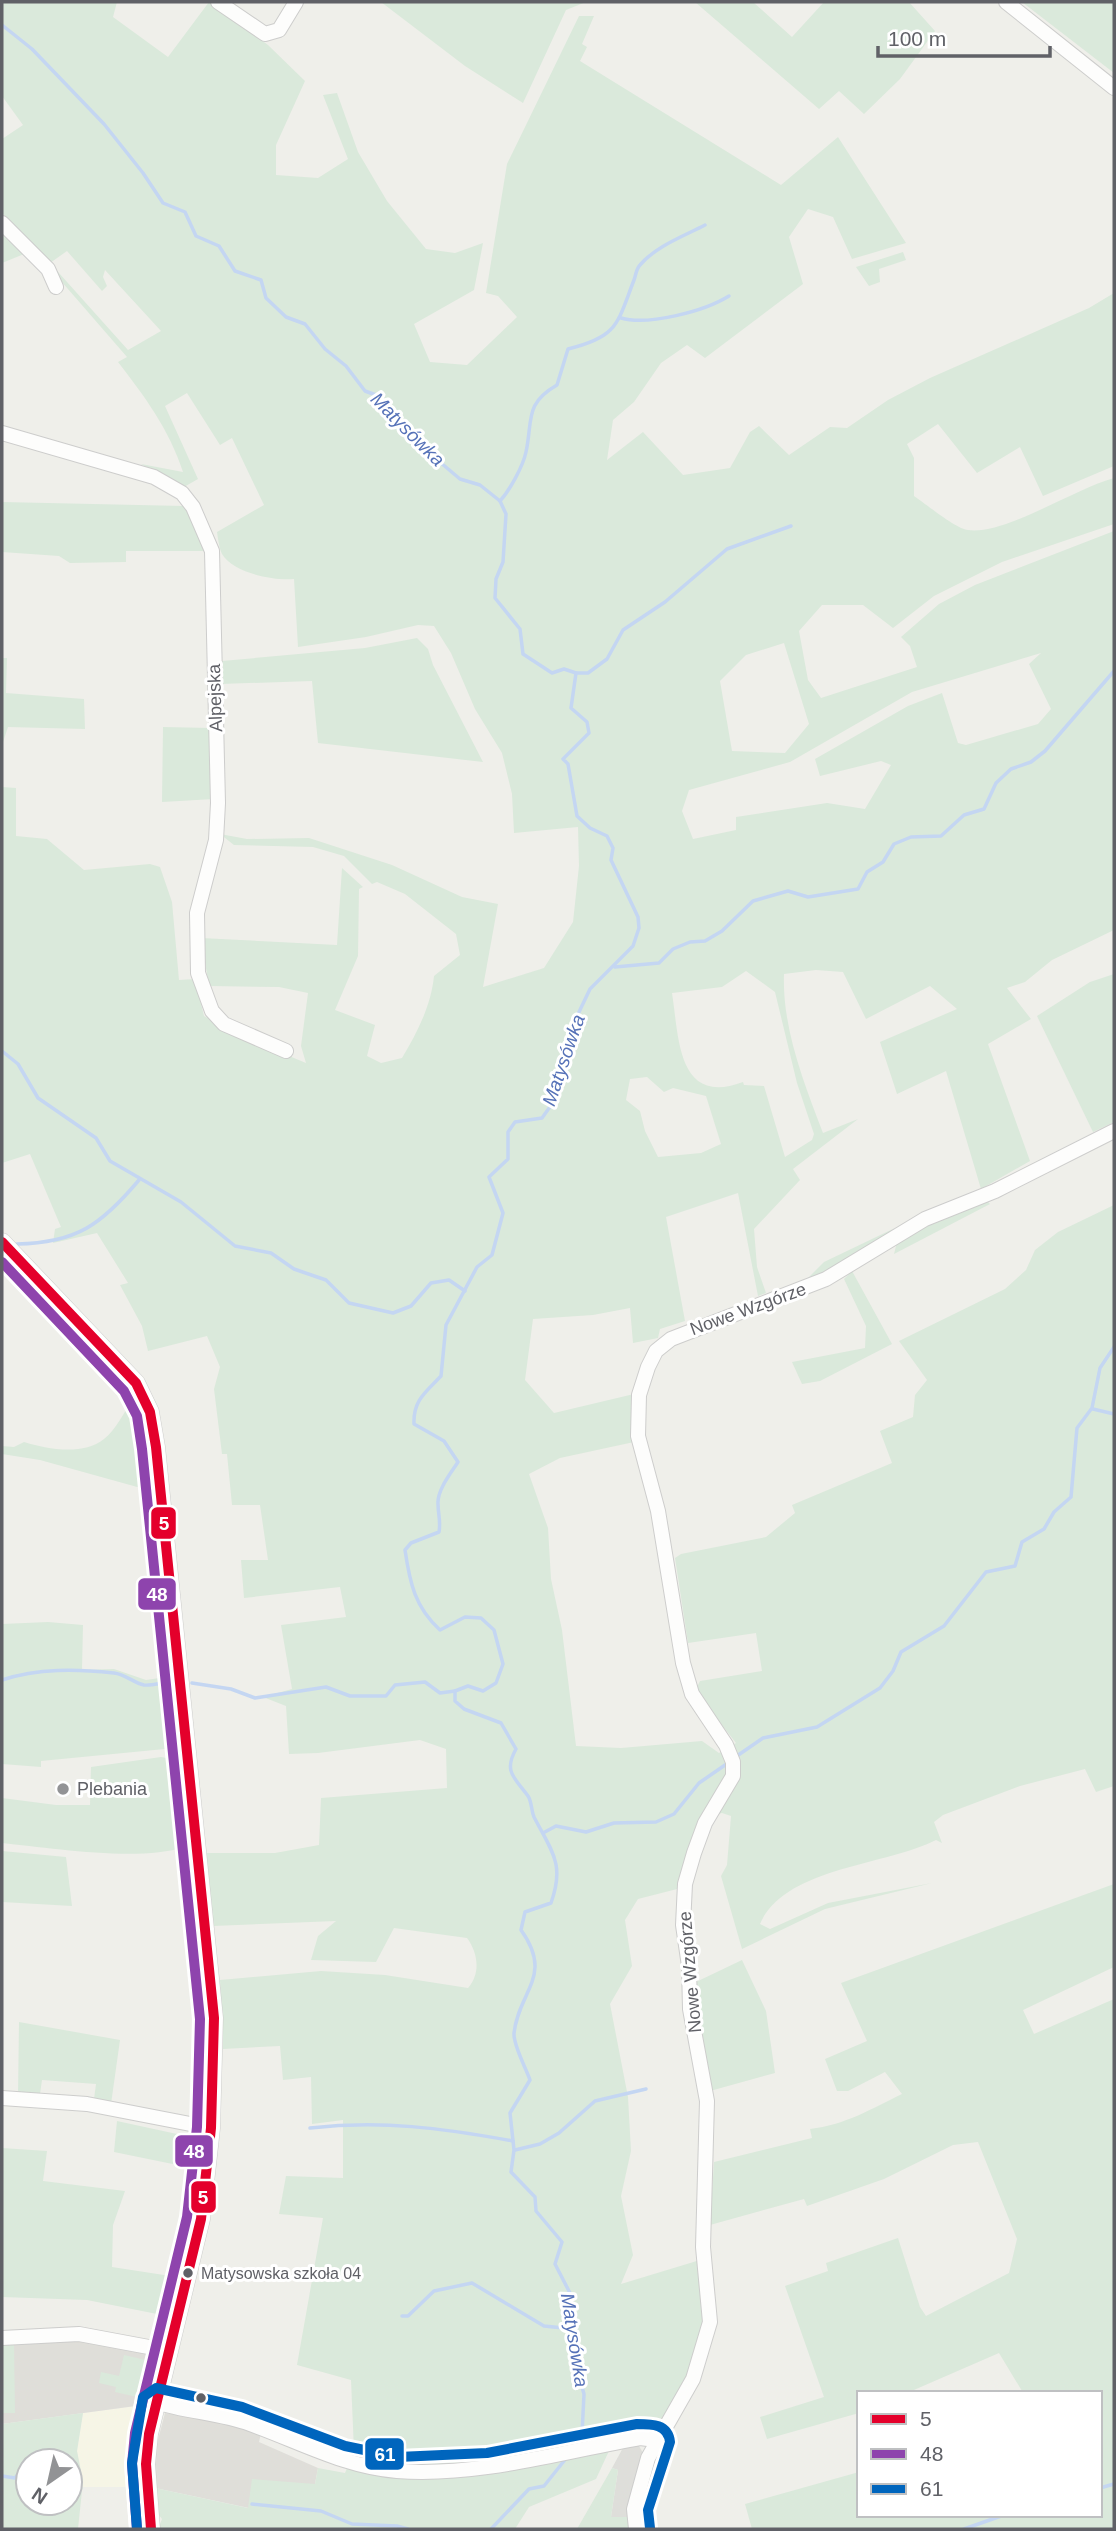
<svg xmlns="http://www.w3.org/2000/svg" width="1116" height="2531" viewBox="0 0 1116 2531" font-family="Helvetica,sans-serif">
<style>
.commercial{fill:#f6f5e6}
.industrial{fill:#dededa}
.education{fill:#dfded9}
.green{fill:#dae9db;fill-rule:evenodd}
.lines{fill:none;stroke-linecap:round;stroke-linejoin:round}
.stream{stroke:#c4d6f2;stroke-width:3.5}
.minor-casing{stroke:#cdcdcc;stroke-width:16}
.tertiary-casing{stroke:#cdcdcc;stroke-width:19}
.minor{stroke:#fdfdfc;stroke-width:14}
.tertiary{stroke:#fdfdfc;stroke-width:18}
.bus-1-casing{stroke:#fff;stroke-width:16}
.bus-2-casing{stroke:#fff;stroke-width:16}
.bus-3-casing{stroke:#fff;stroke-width:16}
.bus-1{stroke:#e4002b;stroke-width:10}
.bus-2{stroke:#8e44ad;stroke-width:10}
.bus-3{stroke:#0065bd;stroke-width:10}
.poi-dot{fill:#929395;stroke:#fff;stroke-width:2.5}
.bus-dot{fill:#606167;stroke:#fff;stroke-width:2.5}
.labels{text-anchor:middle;stroke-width:6;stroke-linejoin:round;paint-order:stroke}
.bus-label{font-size:16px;fill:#606167;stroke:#fff;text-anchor:start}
.street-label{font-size:18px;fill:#606167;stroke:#fff}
.poi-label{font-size:18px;fill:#606167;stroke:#fff;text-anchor:start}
.water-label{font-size:19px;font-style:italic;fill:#5672b8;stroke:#fff}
.line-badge{stroke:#fff;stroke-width:2.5}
.badge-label{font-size:19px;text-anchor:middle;font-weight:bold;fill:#fff}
</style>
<rect width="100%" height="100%" fill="#efefea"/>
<path class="commercial" d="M143,2405L134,2487H82L77,2451L83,2413Z"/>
<path class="industrial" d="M624,2446H639L643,2453L629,2517H611L618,2470L612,2468Z"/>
<g class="education">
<path d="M79,2338L160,2354L143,2405L2,2424V2341Z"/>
<path d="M165,2413L233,2422L261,2433L259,2442L318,2468L315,2484L249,2508L155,2488V2451Z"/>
</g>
<g class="green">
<path d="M2,2H117L113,17L168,57L209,2L268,45L305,81L276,145V175L318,178L348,159L323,95L337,93L358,152L387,201L426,249L455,253L483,243L474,290L414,324L430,362L467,365L517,317L498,296L486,293L507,164L579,16H594L582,44L587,47L580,61L781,185L838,137L906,243L852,259L833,217L808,209L789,237L803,284L705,358L687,345L661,363L634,402L613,420L607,460L643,432L683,475L730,468L750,432L759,426L789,455L830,427L847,428L888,400L930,378L1089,308L1114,293V466L1043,496L1020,447L977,473L938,424L907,444L914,458V496C926,504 956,529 968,530C1005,535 1074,489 1114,478V524L1002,562L934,596L893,628L863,605H822L799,631L808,680L821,698L917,667L910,646L901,637L939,604L975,585L1114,531V930L1052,960L1025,982L1007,988L1031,1019L988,1044L1030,1161L981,1189L946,1071L897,1094L880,1042L957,1009L930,986L866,1019L843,972L816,970L784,974C782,1028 804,1083 823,1133L858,1119L793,1169L800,1180L754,1229L757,1267L766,1293L758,1296L738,1193L666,1217L685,1321L660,1329L658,1338L633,1343L630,1308L593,1315L533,1319L525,1380L554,1413L634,1394V1442L560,1458L529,1474L548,1528L551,1579L562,1630L576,1746L621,1748L702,1741L719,1753L736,1743L695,1691L700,1681L762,1671L756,1633L688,1643L675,1558L681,1554L766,1537L795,1513L792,1505L892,1463L880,1431L913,1417L915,1395L927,1380L899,1341L1005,1289L1026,1270L1035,1250L1058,1232L1114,1205V1786L1096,1792L1085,1769L1020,1786L943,1815L934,1822L942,1843L936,1840C885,1866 785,1867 760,1924L770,1929L828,1903L932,1883L825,1909L742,1949L721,1876L727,1865L731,1816L722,1813L700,1819L681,1888L638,1899L625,1920L632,1966L610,2004L628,2097L631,2151L621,2196L633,2255L621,2284L700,2260L706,2316L685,2384L658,2425L615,2438L596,2479L529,2507L515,2529H158L162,2519L155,2510V2488L248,2508L252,2479L315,2484L318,2468L345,2473L354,2451L351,2380L297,2365L323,2218L279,2214L286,2176L343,2178V2120L312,2124L311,2077L283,2080L280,2046L223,2049L220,1980L321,1971L385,1975L468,1988C481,1973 478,1953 467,1938L394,1928L376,1962L311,1960L318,1936L336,1921L213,1926L205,1853H275L319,1845L321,1798L447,1788L446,1749L420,1740L318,1753L289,1754L286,1706L263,1697L292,1689L281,1625L346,1617L340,1587L244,1598L241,1560H268L260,1505H232L227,1454H222L214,1389L220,1367L207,1336L148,1351L142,1326L120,1285L128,1283L97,1233L53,1243L55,1229L61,1227L30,1154L2,1163V787L16,788V836L47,839L84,870L150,864L160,867L172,902L179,980L195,979L204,1016L238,1035L306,1063L301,1046L308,993L279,987L209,986L201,938L337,945L342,868L363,887L359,889L358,956L335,1010L375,1025L367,1056L381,1063L402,1058C417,1033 431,1006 434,976L460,955L456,934L405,894L377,882L372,884L344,856L313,847L234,845L220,834L247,839L309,838L392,865L462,897L498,904L483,987L544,968L573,922L579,866L578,827L514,833L512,794L502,753L475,709L451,653L434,626L418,625L366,637L298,647L294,579C274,581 233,573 222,554C219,548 218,538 217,532L264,505L232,438L220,445L187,393L165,406L198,479L184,487L141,464L183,472C169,429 145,397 118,362L127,357L2,213V139L23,125L2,96ZM67,251L102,291L107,286L103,277L105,270L161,331L128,350L50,263ZM784,643L809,724L785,753L732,751L720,681L746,655ZM1041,653L1029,664L1051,709L1038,724L966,745L958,743L942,693L908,706L815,759L820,776L881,761L891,765L865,809L827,803L736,817V830L693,839L682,811L689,790L790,762L912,692ZM746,971L775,992L797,1083L814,1134L812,1140L785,1157L764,1086L744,1085L743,1082C677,1107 679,1037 672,993L722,987ZM647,1077L664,1092L673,1088L706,1096L721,1144L701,1153L658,1157L645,1131L640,1111L626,1100L630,1079Z"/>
<path d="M381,2H586L566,10L523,103L465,66Z"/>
<path d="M695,2H753L792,37L824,2H909L935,31L900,79L864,114L839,91L819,109Z"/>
<path d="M1022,2H1114V73Z"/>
<path d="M2,229L29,252L2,263Z"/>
<path d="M903,252L906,260L879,269L880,282L869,286L856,267Z"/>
<path d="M2,502L184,506L206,551H126V562L70,563L59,556L2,552Z"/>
<path d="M417,638L428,649L433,665L483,762L318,743L312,681L220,684L222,661L365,648Z"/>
<path d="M2,658H7L6,693L84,699L85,729L8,727L2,745Z"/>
<path d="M163,727L211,728L214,799L162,802Z"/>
<path d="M1114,974V1122L1093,1132L1037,1016L1090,982Z"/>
<path d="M986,1200L990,1204L894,1254L897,1242L922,1226Z"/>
<path d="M895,1228L828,1273L807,1279L824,1262Z"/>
<path d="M852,1271L892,1344L820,1381L802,1384L792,1362L865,1348L866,1326L844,1279Z"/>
<path d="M133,1399L143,1442L148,1490L40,1460L2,1454V1446L14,1447L24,1442C47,1449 83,1456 104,1439C116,1430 124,1412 133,1399Z"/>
<path d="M48,1622L83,1625L82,1670L114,1669L146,1680L166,1677L175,1748L41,1761V1767L2,1764V1624Z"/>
<path d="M161,1757L177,1760L184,1847C140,1862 50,1848 2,1843V1798L56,1805H90L91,1767Z"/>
<path d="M2,1851L66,1857L72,1906L2,1902Z"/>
<path d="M1114,1884V1967L1023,2010L1034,2034L1114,1999V2529H752L745,2504L859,2472V2515H1100V2393H1019L1022,2391L999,2353L907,2393H859V2413L767,2439L760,2417L824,2397L785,2286L828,2271L826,2263L898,2238L920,2307L926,2316L1009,2273L1017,2239L978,2142L953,2145L884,2179L807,2206L804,2199L710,2225L714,2162L812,2138L810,2129C845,2125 871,2109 902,2094L885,2072L848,2091H837L825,2059L867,2041L841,1983Z"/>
<path d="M742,1960L766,2011L775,2073L710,2091L696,1982Z"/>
<path d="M19,2022L120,2040L111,2104L94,2099L96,2084L42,2080L40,2094L18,2095Z"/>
<path d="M117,2121L200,2139L194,2143V2149H199L197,2169L114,2152Z"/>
<path d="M2,2148L47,2151L43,2181L125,2191L113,2225L112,2267L177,2277L167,2316L87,2300L2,2297Z"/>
<path d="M2,2344H14L15,2413H2Z"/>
<path d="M124,2355L146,2360L137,2397L115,2392L116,2387L99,2383L101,2372L119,2376Z"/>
<path d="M83,2413L77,2451L83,2481L78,2529H2V2424ZM28,2461H70V2503H28Z"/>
<path d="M612,2468L618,2470L611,2517H629L631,2529H577Z"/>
</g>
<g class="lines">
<g class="stream">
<path d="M2,25L32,49L104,124L143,173L163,203L185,212L196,236L219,246L235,271L261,280L266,298L286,317L305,324L325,349L346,366L365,391L376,395L384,410L402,423L428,452L460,479L480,485L500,501L506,514L503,562L496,579L495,598L520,629L523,654L552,673L564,669L576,673L571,708L587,722L589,733L563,759L568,764L577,816L590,828L607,836L613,848L611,860L638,917L639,928L633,946L590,989L568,1035L552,1104L542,1118L515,1122L508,1132V1159L489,1177L503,1213L492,1255L477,1267L446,1325L441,1376C426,1392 413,1400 414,1424L444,1441L458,1462C451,1473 437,1490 438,1504C438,1514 441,1521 439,1532L411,1543L405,1550C410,1584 415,1607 440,1630L465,1617L481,1618L494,1630L503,1664L496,1683L483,1691L468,1686L455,1691V1701L464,1709L501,1723L516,1749C503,1772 515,1778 528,1796C532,1802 531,1810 534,1817C552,1852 565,1864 551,1903L525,1912L521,1930C554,1976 519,1990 514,2033C513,2045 526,2068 530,2080L510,2113L514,2150L511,2172L535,2197L536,2211L562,2242L555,2264L570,2293L576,2366L584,2394L582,2434L574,2447"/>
<path d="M621,318C648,326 705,311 729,296"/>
<path d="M500,501C510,490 523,466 526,452C533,420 524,404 557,385L568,349C618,337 617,324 634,280C636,275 636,269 640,265C656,246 684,236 705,225"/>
<path d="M576,673H588L607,659L623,630L665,602L727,549L791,526"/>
<path d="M615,967L659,963L673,949L690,942L705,941L722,931L753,901L788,891L808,897L858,889L867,872L883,862L894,844L911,837L941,836L964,815L984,809L996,783L1011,769L1031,762L1045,751L1114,671"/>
<path d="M2,1051L18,1064L38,1098L96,1138L110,1161L181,1202L235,1246L271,1253L294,1269L326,1280L349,1303L393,1313L411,1306L431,1283L449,1280L465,1291"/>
<path d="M17,1244C77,1243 102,1224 139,1180"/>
<path d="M1093,1409L1114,1414"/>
<path d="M2,1680C38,1668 77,1669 114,1673C125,1674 134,1683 144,1685C152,1686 163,1682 171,1682"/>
<path d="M192,1683L231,1689L255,1698L326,1687L350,1696H386L395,1685L425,1682L440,1693L455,1691"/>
<path d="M734,1758L763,1738L817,1727L880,1688L893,1671L901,1652L944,1626L986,1572L1015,1566L1022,1542L1044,1529L1054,1512L1071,1497L1077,1428L1092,1408L1100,1368L1114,1347"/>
<path d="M543,1833L556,1826L586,1832L614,1823L656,1822L674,1814L699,1783L728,1763"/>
<path d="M310,2128C382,2120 442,2128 513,2141"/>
<path d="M515,2150L540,2144L559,2133L595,2101L646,2089"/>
<path d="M402,2316H408L434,2291L472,2283L544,2326L573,2329"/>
<path d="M30,2461L34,2457L62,2453"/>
<path d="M2,2476L15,2478L28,2463"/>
<path d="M1100,2488L1114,2484"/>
<path d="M252,2504L321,2511L352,2524L397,2526L408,2529"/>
<path d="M491,2529L529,2489L544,2486L568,2456"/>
<path d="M964,2529L1004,2515"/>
</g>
<defs>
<g id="minor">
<path d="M218,2L265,34L279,30L296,2"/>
<path d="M1006,2L1114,88"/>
<path d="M2,223L48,269L56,287"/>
<path d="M2,433L154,477L182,493L193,507L212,551L218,803L216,840L197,913L198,973L212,1011L224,1024L286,1051"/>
<path d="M2,2098L87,2104L211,2128"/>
<path d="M2,2338L79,2334L170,2351"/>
<path d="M156,2402C186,2412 220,2413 250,2424C298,2441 345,2467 397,2471C479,2477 561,2452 640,2438L656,2440"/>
<path d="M636,2529L634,2509L648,2458L693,2379L710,2322L703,2247L707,2101L690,2009L689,1966L683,1925L685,1884L694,1853L705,1823L733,1776V1762L726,1745L692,1694L683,1663L658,1511L638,1436L639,1395L648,1367L656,1351L671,1339L826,1279L925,1219L995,1191L1114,1131"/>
</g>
<path id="tertiary" d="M2,1242L136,1383L150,1412L156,1447L214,2018L211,2128L201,2219L149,2434L146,2464L151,2529"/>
</defs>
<use href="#minor" class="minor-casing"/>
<use href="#tertiary" class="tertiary-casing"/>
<use href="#minor" class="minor"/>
<use href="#tertiary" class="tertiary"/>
<defs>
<path id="bus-1" d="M2,1242L136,1383L150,1412L156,1447L214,2018L211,2128L201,2219L149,2434L146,2464L151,2529"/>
<path id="bus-2" d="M2,1262L124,1391L137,1416L142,1449L200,2019L197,2127L187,2217L135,2433L132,2464L137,2529"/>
<path id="bus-3" d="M137,2529L132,2463L143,2397L156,2388L242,2407L345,2446L398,2457L487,2453L637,2424C652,2424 668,2424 670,2442L648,2510L650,2528"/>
</defs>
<use href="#bus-1" class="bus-1-casing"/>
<use href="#bus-2" class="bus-2-casing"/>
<use href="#bus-3" class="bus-3-casing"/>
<use href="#bus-1" class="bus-1"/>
<use href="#bus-2" class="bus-2"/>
<use href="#bus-3" class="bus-3"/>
</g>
<circle class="poi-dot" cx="63" cy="1789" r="7"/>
<g class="bus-dot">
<circle cx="188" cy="2273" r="6"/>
<circle cx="201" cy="2398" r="6"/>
</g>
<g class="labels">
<g class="bus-label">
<text x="201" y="2279">Matysowska szkoła 04</text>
</g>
<g class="street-label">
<text transform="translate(215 698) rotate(-92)" y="6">Alpejska</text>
<text transform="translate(748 1309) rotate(-20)" y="6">Nowe Wzgórze</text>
<text transform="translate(690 1972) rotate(-95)" y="6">Nowe Wzgórze</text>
</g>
<g class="poi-label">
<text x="77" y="1795">Plebania</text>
</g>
<g class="water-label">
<text transform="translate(408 429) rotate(45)" y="7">Matysówka</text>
<text transform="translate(563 1060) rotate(-71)" y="7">Matysówka</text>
<text transform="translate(575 2340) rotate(81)" y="7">Matysówka</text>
</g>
</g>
<g class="line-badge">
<rect x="150" y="1506" width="27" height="34" rx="7" fill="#e4002b"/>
<rect x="137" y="1577" width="40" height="34" rx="7" fill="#8e44ad"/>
<rect x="174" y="2134" width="40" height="34" rx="7" fill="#8e44ad"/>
<rect x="190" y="2180" width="27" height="34" rx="7" fill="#e4002b"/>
<rect x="364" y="2437" width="41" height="34" rx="7" fill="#0065bd"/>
</g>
<g class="badge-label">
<text x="164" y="1530">5</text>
<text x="157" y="1601">48</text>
<text x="194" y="2158">48</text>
<text x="203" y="2204">5</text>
<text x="385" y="2461">61</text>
</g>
<rect width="1116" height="2531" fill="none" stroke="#606167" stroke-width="7"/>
<rect x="857" y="2391" width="245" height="126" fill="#ffffff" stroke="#bfc0c2" stroke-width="2"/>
<rect x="871" y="2414" width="35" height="10" fill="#e4002b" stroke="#bfc0c2" stroke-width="2"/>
<text x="920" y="2426" font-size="21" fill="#606167">5</text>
<rect x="871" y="2449" width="35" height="10" fill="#8e44ad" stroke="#bfc0c2" stroke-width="2"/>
<text x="920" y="2461" font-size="21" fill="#606167">48</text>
<rect x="871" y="2484" width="35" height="10" fill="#0065bd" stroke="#bfc0c2" stroke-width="2"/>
<text x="920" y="2496" font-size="21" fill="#606167">61</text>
<g transform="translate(49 2482) rotate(214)"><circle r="33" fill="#ffffff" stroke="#bfc0c2" stroke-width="2"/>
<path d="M0-5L12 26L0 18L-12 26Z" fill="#929395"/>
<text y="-10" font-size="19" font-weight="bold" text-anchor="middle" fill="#606167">N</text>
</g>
<path d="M878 46v10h172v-10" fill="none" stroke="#606167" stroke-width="3.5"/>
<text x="888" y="46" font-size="21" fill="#606167" stroke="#ffffff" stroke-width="5" paint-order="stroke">100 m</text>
</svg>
